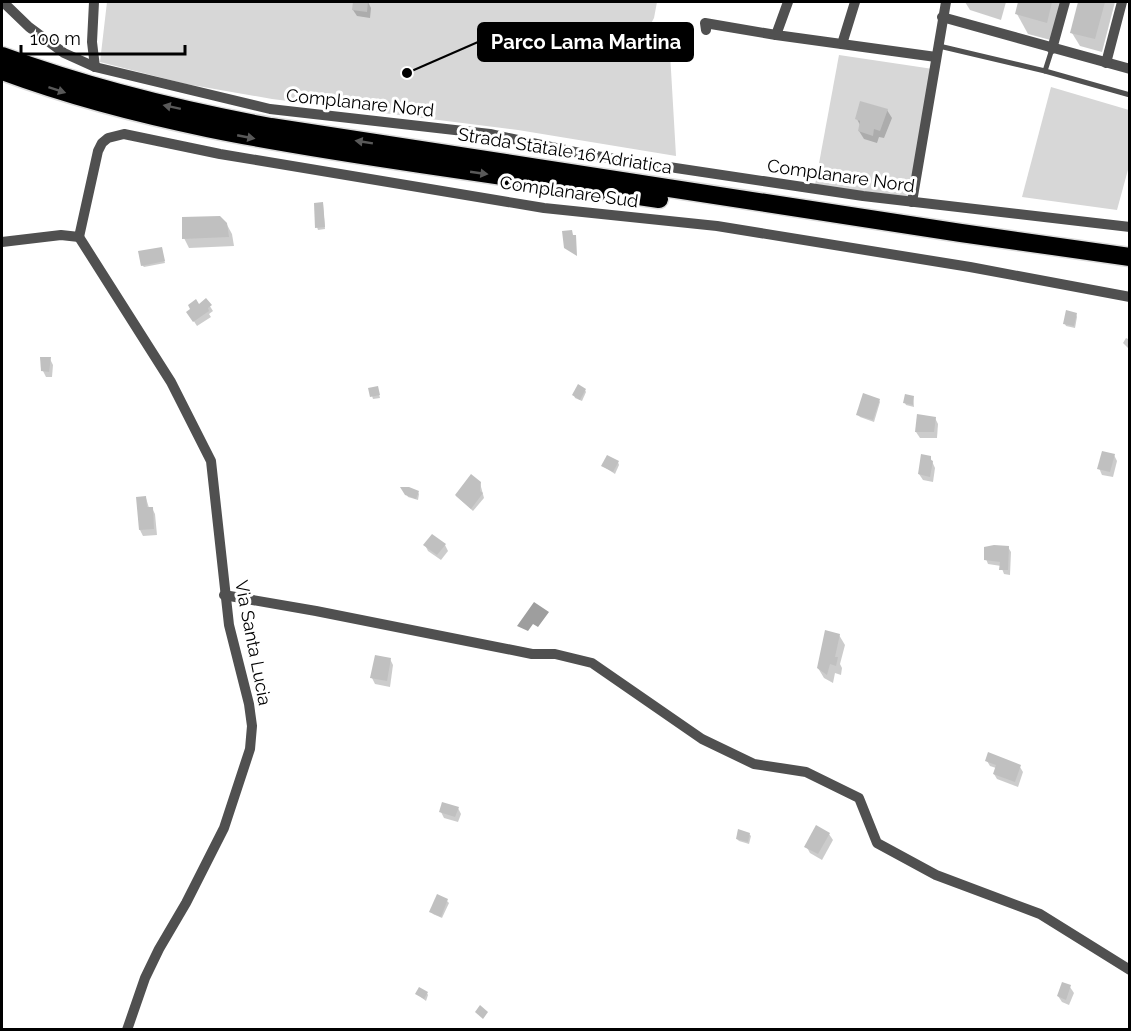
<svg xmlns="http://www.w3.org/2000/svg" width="1131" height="1031" viewBox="0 0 1131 1031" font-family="Raleway,sans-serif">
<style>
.green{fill:#d7d7d7}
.water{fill:#9e9e9e}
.shadow{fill:#0003}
.building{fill:#c0c0c0}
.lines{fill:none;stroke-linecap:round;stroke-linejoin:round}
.highway-casing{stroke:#dbdbdb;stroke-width:21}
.lane{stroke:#505050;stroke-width:5}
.street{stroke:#505050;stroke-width:10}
.highway{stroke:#000;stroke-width:18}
.oneway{fill:#595959}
.labels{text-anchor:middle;stroke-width:6;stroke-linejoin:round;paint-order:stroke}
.street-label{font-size:18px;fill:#000;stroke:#fff}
.leader{fill:none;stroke:#000;stroke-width:2}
.callout-dot{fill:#000;stroke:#fff;stroke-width:2}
.callout{fill:#000;stroke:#000;stroke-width:2}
.callout-label{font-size:20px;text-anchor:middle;font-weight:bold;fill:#fff}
</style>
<rect width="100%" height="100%" fill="#fff"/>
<g class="green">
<path d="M107,2H657L654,18L641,42L670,53L676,156L518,130L272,99L186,84L100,62Z"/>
<path d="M839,55L933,69L914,199L815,185Z"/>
<path d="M1051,87L1129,110V166L1117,210L1022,197Z"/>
</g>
<path class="water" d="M534,602L549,612L538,627L533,624L528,631L517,626Z"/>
<g class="shadow">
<path d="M354,2H368L371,8L370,18L357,16L353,10Z"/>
<path d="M965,2H1006L1001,20L970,10Z"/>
<path d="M1020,2H1067L1058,42L1028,34L1017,14Z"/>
<path d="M1080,2H1115L1102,52L1080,46L1072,33Z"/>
<path d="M887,110L892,118L884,138L879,137L877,143L864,139L859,131L860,125L857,119Z"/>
<path d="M323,204L325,229L318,230L317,227Z"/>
<path d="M226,223L232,234L234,246L189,248L184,238Z"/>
<path d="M161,248L165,263L144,267L142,265Z"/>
<path d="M206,300L213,311L209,314L211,317L197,326L188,312Z"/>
<path d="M1076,314L1077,317L1075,328L1066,326L1065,324Z"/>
<path d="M1126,338L1130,340V350L1123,343Z"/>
<path d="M50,359L53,365L52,377H46L43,371Z"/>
<path d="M370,389L378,390L380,398L373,399Z"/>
<path d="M585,390L586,392L582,401L575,398L574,395Z"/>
<path d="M913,397L914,407L906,405L905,403Z"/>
<path d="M879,400L880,402L874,422L860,417L858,415Z"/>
<path d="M935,418L938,424L937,438H920L916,432Z"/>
<path d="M1114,455L1117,461L1113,477L1102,475L1099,468Z"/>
<path d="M930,457L935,468L933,482L923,480L919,474Z"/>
<path d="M618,462L619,465L615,474L603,466Z"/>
<path d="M480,483L484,498L473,511L456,496Z"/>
<path d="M403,489L418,492L419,494L418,500L408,497Z"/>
<path d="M138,498H146L149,508H152L155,514L157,535L143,536L140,530Z"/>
<path d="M425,545H445L448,551L441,560L428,551Z"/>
<path d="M1008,547L1011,552L1010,575L1004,574L1001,566L988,564L986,559Z"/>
<path d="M839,635L845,645L840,664L842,668L841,675L835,673L833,683L824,678L818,668Z"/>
<path d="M390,659L393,665L390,687L375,684L372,678Z"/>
<path d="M987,761L1020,767L1023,772L1018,787L997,779L994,774L996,768L990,766Z"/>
<path d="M458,808L461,814L458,822L444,818L441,812Z"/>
<path d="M749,834L751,836L749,844L739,841L737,839Z"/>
<path d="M829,834L833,840L822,860L810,853L806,846Z"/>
<path d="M447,901L449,903L442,918L433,914L431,911Z"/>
<path d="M1070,987L1074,993L1069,1005L1062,1002L1058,996Z"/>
<path d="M427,993L428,995L426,1001L417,994Z"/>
</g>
<g class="building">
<path d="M353,2H368L367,12L352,10Z"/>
<path d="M1018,2H1052L1047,23L1015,14Z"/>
<path d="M1078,2H1105L1095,39L1070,33Z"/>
<path d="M860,101L888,109L880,131L874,129L873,136L858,131L860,121L855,119Z"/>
<path d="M323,202L325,227L315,228L314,203Z"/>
<path d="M220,216L227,223L229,237L182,239V217Z"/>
<path d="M572,230L573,235H576L577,256L564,248L562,231Z"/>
<path d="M162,247L165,261L141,266L138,251Z"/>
<path d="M206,298L212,305L208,308L209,311L193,322L186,312L190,309L188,305L196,299L199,304Z"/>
<path d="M1066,310L1077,313L1074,326L1063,324Z"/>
<path d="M40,357H51L49,372L41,371Z"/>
<path d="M578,384L586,389L580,400L572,395Z"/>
<path d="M378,386L380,395L370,397L368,388Z"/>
<path d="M863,393L880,399L873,420L856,415Z"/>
<path d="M905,394L914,396L913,405L903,403Z"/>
<path d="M917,414L936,417L934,432H915Z"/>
<path d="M1102,451L1115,454L1110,472L1097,469Z"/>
<path d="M921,454L931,456V460L933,461L930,477L918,474Z"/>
<path d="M607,455L619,461L613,472L601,466Z"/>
<path d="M471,474L481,482L480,491L483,493L471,509L455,495Z"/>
<path d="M400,487H409L419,491L416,499L405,495Z"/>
<path d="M146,496L147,507H153L154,529L139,530L136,497Z"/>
<path d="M432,534L446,544L437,555L423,545Z"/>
<path d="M994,545L1009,546L1008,570H999L1000,562L984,560V547Z"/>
<path d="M825,630L840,634L835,657H838L836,666L830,664L827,675L817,668Z"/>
<path d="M375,655L391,658L387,681L370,678Z"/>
<path d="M988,752L1021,765L1015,782L993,774L996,765L985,761Z"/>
<path d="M442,802L459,807L455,817L439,812Z"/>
<path d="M816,825L830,833L818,854L804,847Z"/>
<path d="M738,829L750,833L748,842L736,839Z"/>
<path d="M437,894L448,899L441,917L429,912Z"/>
<path d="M1062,982L1071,985L1066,1000L1057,996Z"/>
<path d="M419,987L428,992L424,999L415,994Z"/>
<path d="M480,1005L488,1012L483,1019L475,1012Z"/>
</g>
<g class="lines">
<defs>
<g id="highway">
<path d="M2,56C89,88 179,110 271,127L961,233L1130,257"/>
<path d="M2,71C137,121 279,143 421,164C500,176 580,187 659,199"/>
</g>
</defs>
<use href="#highway" class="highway-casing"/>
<g class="lane">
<path d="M939,46L1045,71L1052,49"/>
<path d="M1045,71L1130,95"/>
</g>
<g class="street">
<path d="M3,2L29,27L64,53L95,67L270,109L490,134L589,155L863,196L1130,227"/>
<path d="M94,2L92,42L95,67"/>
<path d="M788,2L776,35L936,57"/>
<path d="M942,17L1130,69"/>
<path d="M706,30L705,23L776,35"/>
<path d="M842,44L855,2"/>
<path d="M1052,49L1065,2"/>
<path d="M1106,63L1122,2"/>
<path d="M912,202L946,2"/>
<path d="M79,237L98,151L102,143L108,138L124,134L220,154L544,208L717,226L970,267L1130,297"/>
<path d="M79,237L171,382L211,461L229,625L249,704L252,726L250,749L224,828L186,903L159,949L145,978L127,1030"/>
<path d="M2,242L61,235L79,237"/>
<path d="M224,595L316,611L532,654H555L592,663L702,739L754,764L806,772L859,798L877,843L936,875L1040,914L1130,970"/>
</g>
<use href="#highway" class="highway"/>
</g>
<defs><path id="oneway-solid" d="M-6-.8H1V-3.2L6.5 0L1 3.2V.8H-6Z" transform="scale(1.5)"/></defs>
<g class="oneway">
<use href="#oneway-solid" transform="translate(57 90) rotate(18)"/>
<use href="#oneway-solid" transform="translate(172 107) rotate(-168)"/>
<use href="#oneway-solid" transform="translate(246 137) rotate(11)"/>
<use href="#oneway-solid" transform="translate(364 142) rotate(-171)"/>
<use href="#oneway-solid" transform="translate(479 173) rotate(8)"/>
</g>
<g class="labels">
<g class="street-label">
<text transform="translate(360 103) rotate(6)" y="6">Complanare Nord</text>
<text transform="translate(565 151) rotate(9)" y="6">Strada Statale 16 Adriatica</text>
<text transform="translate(841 176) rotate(8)" y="6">Complanare Nord</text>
<text transform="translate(569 192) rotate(8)" y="6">Complanare Sud</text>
<text transform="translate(253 643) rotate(79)" y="6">Via Santa Lucia</text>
</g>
</g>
<path class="leader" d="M407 73L478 42"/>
<circle class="callout-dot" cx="407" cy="73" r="6"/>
<rect class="callout" x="478" y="23" width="215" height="38" rx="6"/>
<g class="callout-label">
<text x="586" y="49">Parco Lama Martina</text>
</g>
<rect width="1131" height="1031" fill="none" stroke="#000000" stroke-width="6"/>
<path d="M21 45v9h164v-9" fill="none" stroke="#000000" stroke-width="3"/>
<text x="30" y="45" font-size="18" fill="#000000" stroke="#ffffff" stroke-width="4.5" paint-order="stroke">100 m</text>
</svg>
